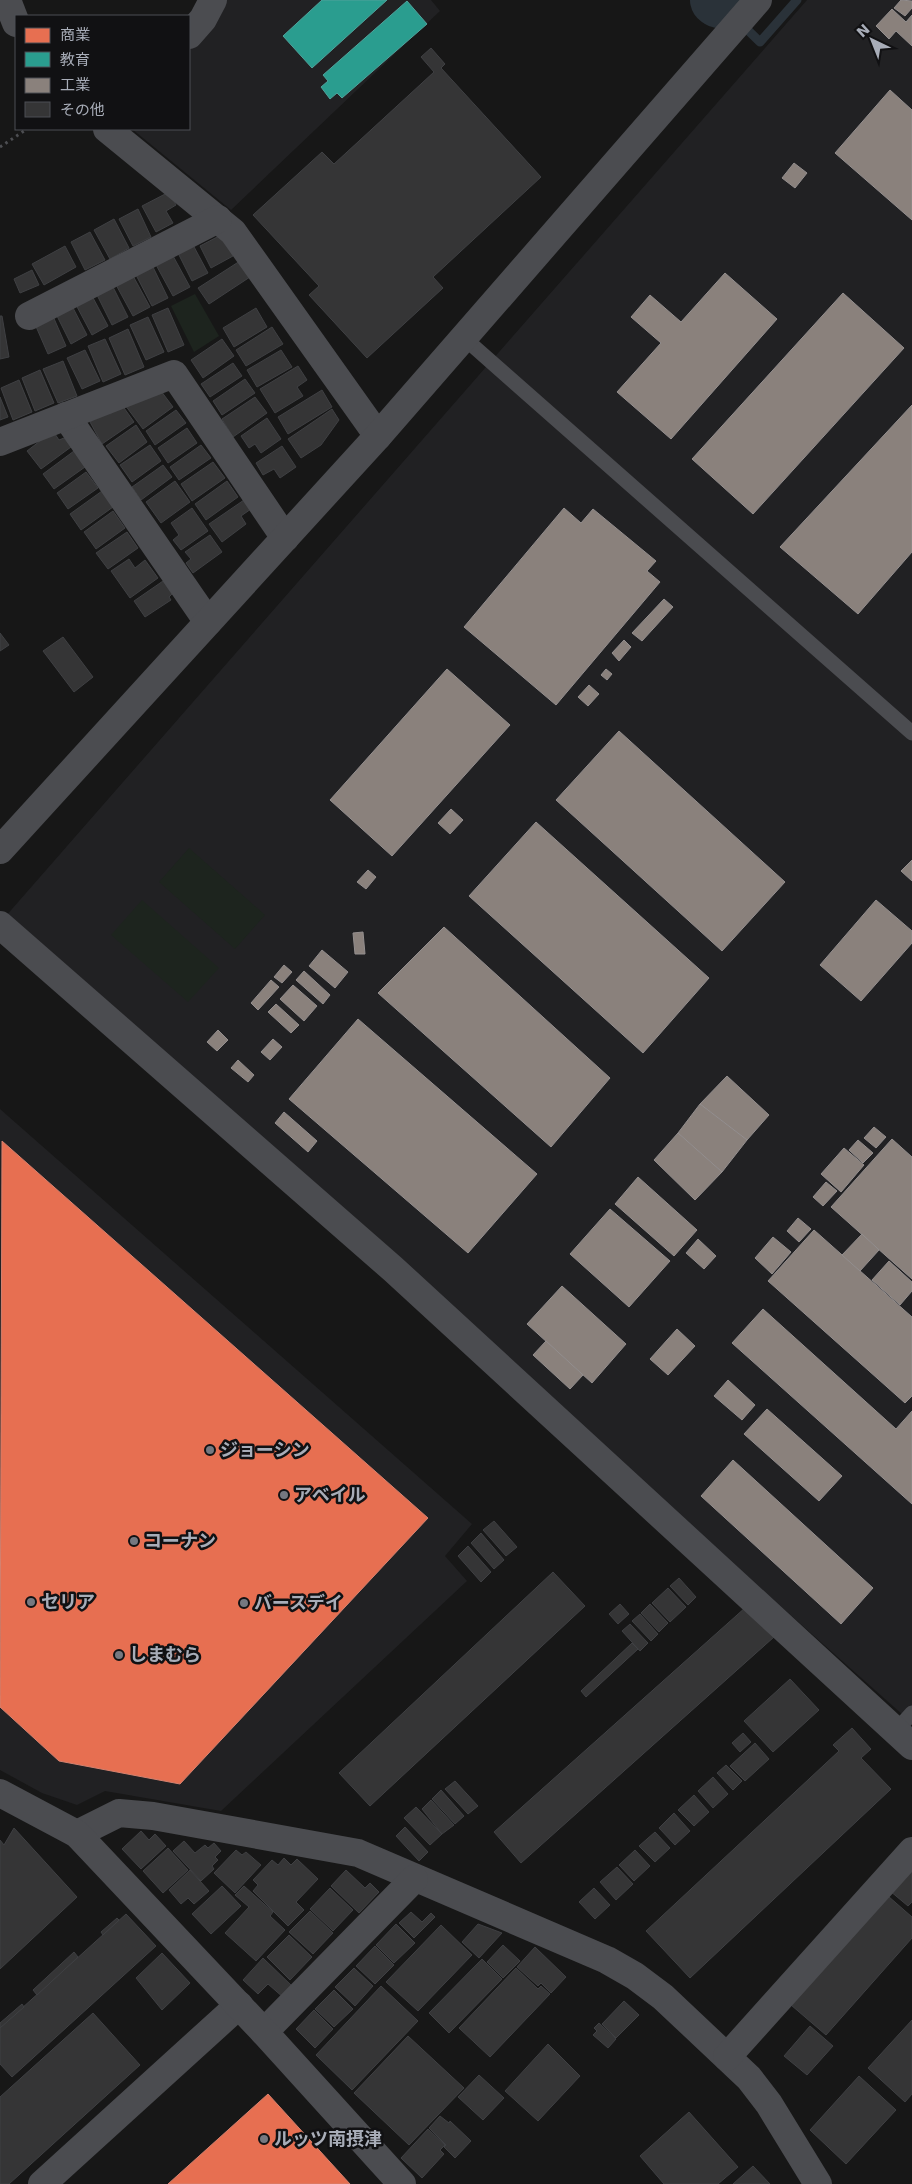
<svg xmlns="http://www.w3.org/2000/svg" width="912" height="2184" viewBox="0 0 912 2184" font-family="'DejaVu Sans','Noto Sans JP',sans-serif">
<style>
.built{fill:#212123}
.green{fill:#1d241e}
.shops{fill:#e76f51;stroke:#d48270}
.schools{fill:#2a9d8f;stroke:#50a29b}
.industry{fill:#8a817c;stroke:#938e8e}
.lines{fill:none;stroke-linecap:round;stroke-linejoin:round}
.stream{stroke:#2a3239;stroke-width:9}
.river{stroke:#2a3239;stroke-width:52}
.building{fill:#353536;stroke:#3f4043}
.path{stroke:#4d4e52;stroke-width:3;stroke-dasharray:2.5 4;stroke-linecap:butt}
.service{stroke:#4b4c50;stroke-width:15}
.minor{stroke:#4b4c50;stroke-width:28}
.tertiary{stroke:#4b4c50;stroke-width:28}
.poi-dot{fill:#757880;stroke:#111113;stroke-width:2}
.labels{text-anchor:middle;stroke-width:5;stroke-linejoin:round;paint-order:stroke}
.poi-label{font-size:18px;font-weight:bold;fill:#a8adb8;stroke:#111113;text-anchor:start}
</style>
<rect width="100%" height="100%" fill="#171717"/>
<g class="built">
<path d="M227,0H431L440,11L231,210L132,129H189V47Z"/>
<path d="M807,0H912V1723L5,917Z"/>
<path d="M0,1109L472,1524L445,1556L467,1581L221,1811L105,1791L77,1805L42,1793L0,1770Z"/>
</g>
<g class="green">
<path d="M195,294L219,336L194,352L171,306Z"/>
<path d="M189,848L265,915L235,949L159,882Z"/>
<path d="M142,900L219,968L188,1002L111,935Z"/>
</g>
<g class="shops">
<path d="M2,1141L428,1518L180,1784L59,1761L0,1707Z"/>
<path d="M268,2094L350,2184H168Z"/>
</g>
<g class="schools">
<path d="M322,0H387L312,68L283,36Z"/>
<path d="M407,1L427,24L342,98L337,93L330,99L321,87L328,81L323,75Z"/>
</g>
<g class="industry">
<path d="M901,0L912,1V8L905,16L894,8Z"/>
<path d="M892,9L906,22L912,15V46L896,31L889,39L876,26Z"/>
<path d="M890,90L912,110V220L835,153Z"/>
<path d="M794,163L807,173L795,188L782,178Z"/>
<path d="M725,273L777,319L671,439L617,392L661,343L631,317L650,295L681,322Z"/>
<path d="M843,293L904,348L753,514L692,459Z"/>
<path d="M912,405V552L858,614L780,547Z"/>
<path d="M564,508L581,523L593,509L656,561L647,571L660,582L556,705L464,627Z"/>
<path d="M664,599L673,607L642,641L632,633Z"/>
<path d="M624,640L631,647L619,661L612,653Z"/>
<path d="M447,669L510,725L392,856L330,800Z"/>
<path d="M606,669L612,674L607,680L601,675Z"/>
<path d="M589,685L599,694L588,706L578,697Z"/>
<path d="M619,731L785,882L722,951L556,800Z"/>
<path d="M451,809L463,820L450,834L438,823Z"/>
<path d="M536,822L709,978L643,1053L469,896Z"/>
<path d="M912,860V881L901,871Z"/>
<path d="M368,870L376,877L366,889L357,882Z"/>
<path d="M876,900L912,931V943L861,1001L820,965Z"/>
<path d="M444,927L610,1078L551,1147L378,993Z"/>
<path d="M363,932L365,954H355L353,933Z"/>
<path d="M322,950L348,972L335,988L309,966Z"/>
<path d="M284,965L292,972L282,983L274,977Z"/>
<path d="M304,971L330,995L323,1004L296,980Z"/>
<path d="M271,980L279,987L258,1010L251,1003Z"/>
<path d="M293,985L317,1006L304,1021L280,999Z"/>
<path d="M276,1004L299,1025L291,1033L268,1012Z"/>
<path d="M358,1019L537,1174L468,1253L289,1099Z"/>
<path d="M218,1030L228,1040L217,1051L207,1042Z"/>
<path d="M273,1039L282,1047L270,1060L261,1052Z"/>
<path d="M238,1060L254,1075L248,1082L231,1068Z"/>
<path d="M727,1076L769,1115L747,1140L700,1104Z"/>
<path d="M700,1104L747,1140L722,1172L678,1133Z"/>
<path d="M284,1112L317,1141L308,1152L275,1123Z"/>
<path d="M874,1127L886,1137L876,1148L864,1138Z"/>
<path d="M678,1133L722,1172L695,1200L654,1160Z"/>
<path d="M892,1139L912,1157V1279L831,1207Z"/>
<path d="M858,1140L873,1153L863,1163L849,1150Z"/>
<path d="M844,1148L864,1165L841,1192L821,1174Z"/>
<path d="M638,1177L697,1230L674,1256L615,1204Z"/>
<path d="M826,1182L837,1191L823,1206L813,1197Z"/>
<path d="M610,1209L670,1261L629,1307L570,1254Z"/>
<path d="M798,1218L811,1229L799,1242L787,1231Z"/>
<path d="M814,1230L912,1317V1396L905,1403L768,1281Z"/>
<path d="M862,1234L879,1250L860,1271L842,1255Z"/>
<path d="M773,1237L791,1252L772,1274L755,1258Z"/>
<path d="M698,1239L716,1256L704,1269L686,1253Z"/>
<path d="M889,1261L912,1282V1291L900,1305L872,1280Z"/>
<path d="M562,1286L626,1344L592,1383L527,1324Z"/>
<path d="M763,1309L896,1429L912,1411V1504L732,1343Z"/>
<path d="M677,1329L695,1346L668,1375L650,1359Z"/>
<path d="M546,1341L583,1375L570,1389L533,1355Z"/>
<path d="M728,1380L755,1405L742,1420L714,1396Z"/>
<path d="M767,1409L842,1476L819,1501L744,1434Z"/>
<path d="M733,1460L873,1588L841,1624L701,1496Z"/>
</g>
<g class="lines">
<path class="stream" d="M719,2L760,42L797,0"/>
<path class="river" d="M716,0L719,2"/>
</g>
<g class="building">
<path d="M431,48L445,64L441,68L541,177L433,277L443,288L367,358L309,295L319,286L253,215L322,152L334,164L434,72L421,57Z"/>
<path d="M169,192L176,205L166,211L173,223L156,232L142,206Z"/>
<path d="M138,209L151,237L133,246L119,219Z"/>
<path d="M114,219L129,248L110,259L94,230Z"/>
<path d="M90,232L105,260L85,270L71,242Z"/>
<path d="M221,235L233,256L211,268L200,246Z"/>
<path d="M192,243L208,273L192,281L177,251Z"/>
<path d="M65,246L76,267L44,285L32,264Z"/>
<path d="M172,254L190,287L173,296L155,263Z"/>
<path d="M240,261L250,277L209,304L198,288Z"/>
<path d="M152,265L168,298L152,306L135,273Z"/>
<path d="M32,270L39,285L20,293L14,279Z"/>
<path d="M132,274L150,307L133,316L115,283Z"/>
<path d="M112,285L128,317L112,325L96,293Z"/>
<path d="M91,294L108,326L92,335L75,303Z"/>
<path d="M71,304L87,335L71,344L55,312Z"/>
<path d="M168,308L184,345L168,352L152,315Z"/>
<path d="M256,308L267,327L234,347L223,328Z"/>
<path d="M52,314L66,346L48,354L34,322Z"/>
<path d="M0,316H2L9,357L0,359Z"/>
<path d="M148,317L164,352L146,360L130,325Z"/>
<path d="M272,327L283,344L246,366L236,350Z"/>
<path d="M128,329L144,367L125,375L109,338Z"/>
<path d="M105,339L121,374L103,382L88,346Z"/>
<path d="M222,339L234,356L203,378L191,360Z"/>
<path d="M85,350L100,381L82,389L67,358Z"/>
<path d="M281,350L292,367L257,387L247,370Z"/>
<path d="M63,361L77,396L58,403L43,369Z"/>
<path d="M233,363L242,376L210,397L201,384Z"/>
<path d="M298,366L307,380L297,387L303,396L275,413L260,389Z"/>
<path d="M40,370L54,403L35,411L22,378Z"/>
<path d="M245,379L255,393L222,415L213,401Z"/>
<path d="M19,380L32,412L13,420L1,388Z"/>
<path d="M158,387L173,407L143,429L125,405Z"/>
<path d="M322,390L332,407L288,434L278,417Z"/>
<path d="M0,397L8,417L0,420Z"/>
<path d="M255,397L267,413L233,437L222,419Z"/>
<path d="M122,405L134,422L102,444L90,422L108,410L110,414Z"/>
<path d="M332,409L339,420L321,445L301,458L288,439Z"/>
<path d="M176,410L186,423L155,445L146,431Z"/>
<path d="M267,418L281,439L261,453L255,444L249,448L241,436Z"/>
<path d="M136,425L147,442L119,463L106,446Z"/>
<path d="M187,428L197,443L168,463L158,448Z"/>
<path d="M53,431L59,440L64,438L71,447L41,469L27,451Z"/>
<path d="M150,445L161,461L132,482L120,465Z"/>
<path d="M201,445L211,458L179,480L170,467Z"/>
<path d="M282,446L296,467L280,478L274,469L263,475L256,463Z"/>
<path d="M74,451L85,467L54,489L43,474Z"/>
<path d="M213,462L225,478L192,501L181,484Z"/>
<path d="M163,465L172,477L141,500L132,487Z"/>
<path d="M86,472L98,488L68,509L57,493Z"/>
<path d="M175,481L190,502L161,523L146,502Z"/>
<path d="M227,481L238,497L206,520L195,504Z"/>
<path d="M102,491L113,507L81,530L70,514Z"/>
<path d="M244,500L251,509L241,516L246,524L222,542L209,524Z"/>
<path d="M192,508L208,531L181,550L173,540L179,535L171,523Z"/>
<path d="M113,511L125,528L96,549L84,532Z"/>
<path d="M127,532L138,548L108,569L96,553Z"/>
<path d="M210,535L222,552L193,573L186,563L191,559L185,552Z"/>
<path d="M129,559L135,568L145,560L158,578L130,598L111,571Z"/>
<path d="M163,581L172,594L169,597L171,600L145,617L134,601Z"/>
<path d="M0,633L9,645L0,651Z"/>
<path d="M63,637L93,677L74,692L43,651Z"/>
<path d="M494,1521L517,1547L506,1556L483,1530Z"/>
<path d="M481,1533L504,1560L494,1569L471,1543Z"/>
<path d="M468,1546L491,1572L481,1582L458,1556Z"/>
<path d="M553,1572L585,1606L370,1806L339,1773Z"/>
<path d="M679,1578L696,1597L688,1605L670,1586Z"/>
<path d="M668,1588L686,1607L670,1622L652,1603Z"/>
<path d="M620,1604L629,1614L618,1624L609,1614Z"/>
<path d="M650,1604L668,1623L659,1632L641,1613Z"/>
<path d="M746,1607L774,1637L521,1863L494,1832Z"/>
<path d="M640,1614L658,1634L651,1641L632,1621Z"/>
<path d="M630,1624L648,1643L640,1651L622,1631Z"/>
<path d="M632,1643L638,1649L586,1697L581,1691Z"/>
<path d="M790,1679L819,1710L773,1752L744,1721Z"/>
<path d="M852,1728L871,1749L861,1758L891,1789L690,1978L646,1931L839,1751L833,1745Z"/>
<path d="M743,1733L751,1742L740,1752L732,1743Z"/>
<path d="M755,1743L769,1759L745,1781L730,1766Z"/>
<path d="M726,1765L742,1781L733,1790L717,1773Z"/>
<path d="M713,1777L728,1794L713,1808L698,1791Z"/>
<path d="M455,1781L478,1806L468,1814L445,1789Z"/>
<path d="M441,1790L464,1816L455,1824L432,1799Z"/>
<path d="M694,1795L709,1812L694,1826L678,1810Z"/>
<path d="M431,1800L454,1825L442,1834L422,1809Z"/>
<path d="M416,1807L442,1834L430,1845L404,1818Z"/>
<path d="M674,1813L690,1831L675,1845L659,1828Z"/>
<path d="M405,1827L428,1852L419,1861L396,1836Z"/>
<path d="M14,1828L77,1897L0,1969V1840L4,1845Z"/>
<path d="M141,1831L149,1840L155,1834L166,1846L141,1869L122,1849Z"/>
<path d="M655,1832L670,1848L655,1862L639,1846Z"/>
<path d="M184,1841L195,1853L205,1845L208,1848L214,1843L221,1851L215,1857L218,1860L212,1866L214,1869L201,1881L173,1851Z"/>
<path d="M168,1848L188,1870L163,1893L143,1871Z"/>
<path d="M236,1850L242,1855L246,1852L261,1865L235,1893L214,1873Z"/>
<path d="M635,1850L650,1866L634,1881L619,1865Z"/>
<path d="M284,1858L291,1865L297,1859L318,1879L296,1902L304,1910L288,1926L253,1891L258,1885L253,1880L272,1860L278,1865Z"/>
<path d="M912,1866V1902L908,1906L890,1891Z"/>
<path d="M617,1867L633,1884L616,1900L600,1882Z"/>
<path d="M190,1870L209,1891L194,1904L188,1898L181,1904L169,1890Z"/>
<path d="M346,1870L365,1888L370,1883L379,1892L359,1913L331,1886Z"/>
<path d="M222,1886L241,1906L211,1934L192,1914Z"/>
<path d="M244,1886L273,1912L270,1916L285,1930L256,1961L225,1933L249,1907L235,1895Z"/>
<path d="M330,1888L353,1910L333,1931L310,1909Z"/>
<path d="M594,1888L610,1905L595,1919L579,1902Z"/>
<path d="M888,1896L912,1917V1938L826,2035L791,2005Z"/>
<path d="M310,1911L333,1933L313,1954L289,1932Z"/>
<path d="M411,1912L422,1922L431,1913L435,1917L414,1938L399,1923Z"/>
<path d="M126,1914L156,1946L12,2077L0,2064V2028Z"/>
<path d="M117,1918L119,1920L103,1935L101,1932Z"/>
<path d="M396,1924L415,1943L394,1963L376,1945Z"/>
<path d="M478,1924L502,1933L479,1958L462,1942Z"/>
<path d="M441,1925L472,1955L418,2011L386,1982Z"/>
<path d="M289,1935L312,1957L290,1980L267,1957Z"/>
<path d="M503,1945L520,1961L503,1978L487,1962Z"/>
<path d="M375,1946L394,1965L375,1984L356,1966Z"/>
<path d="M535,1947L566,1977L551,1993L541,1983L538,1986L517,1967Z"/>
<path d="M74,1952L78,1957L37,1995L33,1990Z"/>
<path d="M162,1953L190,1983L162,2010L136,1978Z"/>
<path d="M263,1958L293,1987L284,1998L268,1984L258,1994L243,1980Z"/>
<path d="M482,1959L502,1979L449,2033L429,2013Z"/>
<path d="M354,1968L373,1986L355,2006L335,1987Z"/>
<path d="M516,1968L538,1989L541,1986L550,1994L490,2057L459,2028Z"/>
<path d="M381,1986L418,2021L352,2090L316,2055Z"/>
<path d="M334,1990L353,2009L334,2027L315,2009Z"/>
<path d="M624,2001L639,2015L616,2038L602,2024Z"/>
<path d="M22,2004L24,2007L0,2028V2023Z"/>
<path d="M314,2010L333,2029L315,2048L296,2029Z"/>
<path d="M93,2013L140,2065L9,2184H0V2097Z"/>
<path d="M912,2020V2094L905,2102L868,2068Z"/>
<path d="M599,2023L616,2039L608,2048L593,2035L597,2031L594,2028Z"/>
<path d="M810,2026L833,2046L807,2075L784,2056Z"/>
<path d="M408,2036L464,2088L409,2145L354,2093Z"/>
<path d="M548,2044L580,2076L538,2121L505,2091Z"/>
<path d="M479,2075L504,2098L483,2120L458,2097Z"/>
<path d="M859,2076L896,2110L846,2164L810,2130Z"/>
<path d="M689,2112L738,2167L718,2184H664L640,2156Z"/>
<path d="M440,2116L449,2123L450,2121L471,2141L455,2158L444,2147L446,2145L429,2128Z"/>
<path d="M428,2129L445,2145L440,2150L444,2154L422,2178L401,2158Z"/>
<path d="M753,2166L770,2184H733Z"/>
</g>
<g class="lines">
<path class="path" d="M0,147L27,129"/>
<g class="service">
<path d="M463,337L912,733"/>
<path d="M896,1731L912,1713"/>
</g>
<g class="minor">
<path d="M7,0L16,23"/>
<path d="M189,35L203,19L213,0"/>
<path d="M107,129L233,232L378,436"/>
<path d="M29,316L218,219"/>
<path d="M66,416L208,622"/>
<path d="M0,442L174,374L285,538"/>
<path d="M0,925L393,1269L912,1746"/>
<path d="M77,1834L119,1813L153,1816L358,1853L607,1960L635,1976L663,1997L749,2078L769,2104L818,2184"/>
<path d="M264,2032L414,1879"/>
<path d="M727,2057L912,1851"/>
<path d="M42,2184L239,2005"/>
</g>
<g class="tertiary">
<path d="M0,850L378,436L758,0"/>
<path d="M0,1793L77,1834L264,2032L402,2184"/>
</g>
</g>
<g class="poi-dot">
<circle cx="210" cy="1450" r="5"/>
<circle cx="284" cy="1495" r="5"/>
<circle cx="134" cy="1541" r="5"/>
<circle cx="31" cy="1602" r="5"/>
<circle cx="244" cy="1603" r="5"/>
<circle cx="119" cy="1655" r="5"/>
<circle cx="264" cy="2139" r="5"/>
</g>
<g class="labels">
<g class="poi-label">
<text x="220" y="1456">ジョーシン</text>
<text x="294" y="1501">アベイル</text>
<text x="144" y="1547">コーナン</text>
<text x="41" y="1608">セリア</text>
<text x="254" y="1609">バースデイ</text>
<text x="129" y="1661">しまむら</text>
<text x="274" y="2145">ルッツ南摂津</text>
</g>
</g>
<rect x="15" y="15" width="175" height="115" fill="#111113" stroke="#4d4f55"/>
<rect x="25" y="28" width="25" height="15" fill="#e76f51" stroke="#4d4f55"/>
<text x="60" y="40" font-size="15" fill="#a8adb8">商業</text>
<rect x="25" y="52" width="25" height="15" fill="#2a9d8f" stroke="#4d4f55"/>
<text x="60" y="65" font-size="15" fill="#a8adb8">教育</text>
<rect x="25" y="78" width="25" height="15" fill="#8a817c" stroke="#4d4f55"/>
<text x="60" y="90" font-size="15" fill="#a8adb8">工業</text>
<rect x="25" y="102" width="25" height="15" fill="#353536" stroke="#4d4f55"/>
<text x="60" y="115" font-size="15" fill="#a8adb8">その他</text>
<g transform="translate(872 40) rotate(317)" stroke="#111113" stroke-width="4" paint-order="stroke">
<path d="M0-4L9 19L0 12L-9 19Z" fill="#a8adb8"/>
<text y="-8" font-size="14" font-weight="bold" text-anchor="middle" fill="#a8adb8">N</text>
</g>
</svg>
